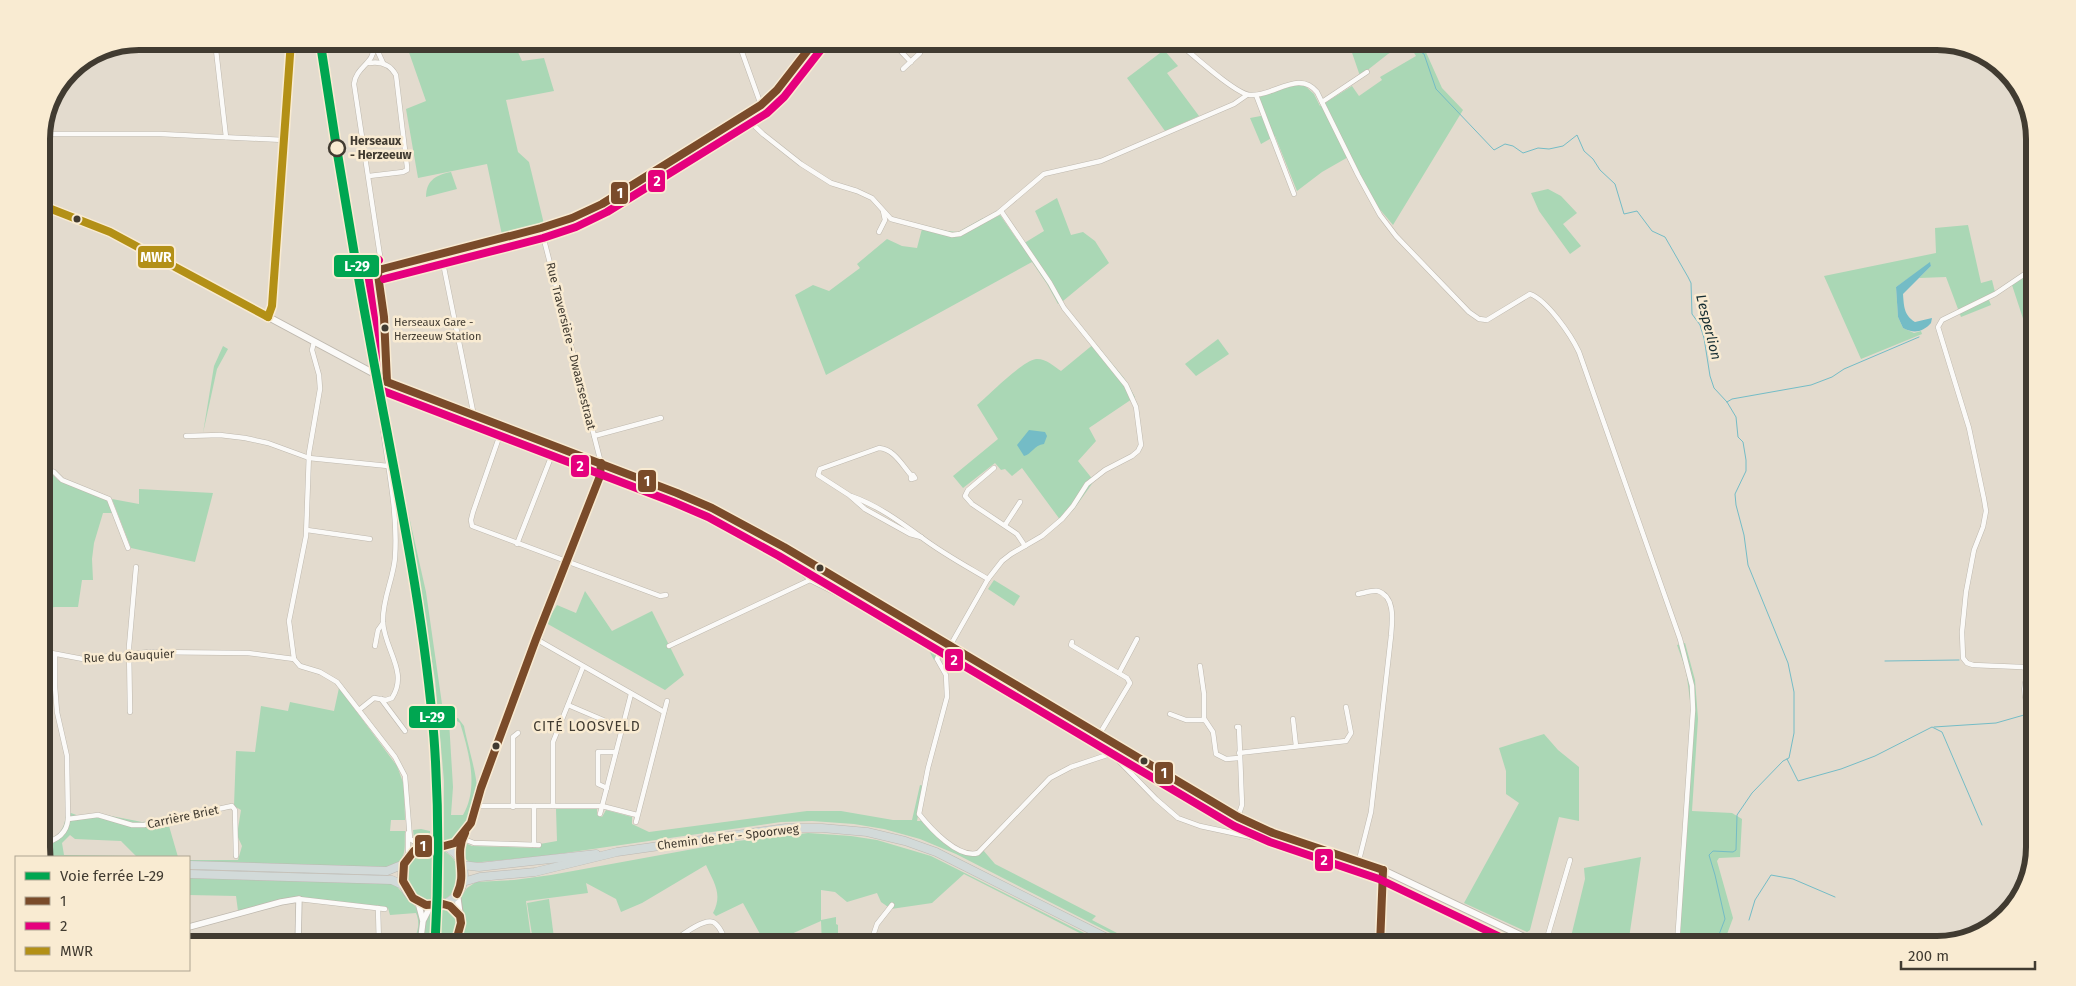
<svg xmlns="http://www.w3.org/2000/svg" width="2076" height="986" viewBox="0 0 2076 986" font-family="'Fira Sans',sans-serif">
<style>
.green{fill:#aad7b5;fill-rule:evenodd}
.water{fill:#74bcc6}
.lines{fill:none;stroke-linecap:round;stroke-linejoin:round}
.stream{stroke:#74bcc6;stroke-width:1}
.minor-casing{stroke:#beb8ae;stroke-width:5.5}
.tertiary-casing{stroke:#beb8ae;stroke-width:7}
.secondary-casing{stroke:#beb8ae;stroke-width:8}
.trunk-casing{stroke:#bdb9b2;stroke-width:9}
.minor{stroke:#fbfaf8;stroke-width:4.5}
.tertiary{stroke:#fbfaf8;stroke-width:5.5}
.secondary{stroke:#fbfaf8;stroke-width:6}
.trunk{stroke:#d2dad9;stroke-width:8}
.bus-1-casing{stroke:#f9ebd2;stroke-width:11}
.bus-2-casing{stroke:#f9ebd2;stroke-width:11}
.bus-3-casing{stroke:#f9ebd2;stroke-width:11}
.bus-1{stroke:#7a4b2a;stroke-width:8}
.bus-2{stroke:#e5007d;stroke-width:8}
.bus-3{stroke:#b39016;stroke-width:8}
.rail-1-casing{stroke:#f9ebd2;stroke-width:12}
.rail-1{stroke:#00a651;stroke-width:9}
.stop-dot{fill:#f9ebd2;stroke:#413b31;stroke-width:2.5}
.bus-dot{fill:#413b31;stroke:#f9ebd2;stroke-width:2}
.labels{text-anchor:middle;stroke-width:5;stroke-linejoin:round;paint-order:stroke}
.bus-label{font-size:11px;fill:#413b31;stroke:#f9ebd2;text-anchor:start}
.stop-label{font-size:12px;font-weight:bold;fill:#413b31;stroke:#f9ebd2;text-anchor:start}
.street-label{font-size:12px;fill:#413b31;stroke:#f9ebd2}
.water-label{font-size:14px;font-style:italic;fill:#152d32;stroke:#f9ebd2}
.neighbourhood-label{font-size:14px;letter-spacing:1px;fill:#413b31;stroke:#f9ebd2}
.rim{fill:none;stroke:#413b31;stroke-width:6}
.line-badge{stroke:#f9ebd2;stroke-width:2}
.badge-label{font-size:14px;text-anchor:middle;font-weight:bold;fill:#fff}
</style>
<rect width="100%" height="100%" fill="#e3dbce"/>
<g class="green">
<path d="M405,41H513L522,61L544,58L554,91L506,100L518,152L529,162L544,224L502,235L487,164L418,178L406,109L426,101Z"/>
<path d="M1348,41H1421L1442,88L1463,110L1393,225L1377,206L1350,156L1322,172L1297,191L1275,136L1261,144L1250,118L1266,115L1259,97L1295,85H1304L1314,94L1320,106L1352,86L1359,96L1382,80L1380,77L1416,56L1408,43L1388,54L1360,76Z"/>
<path d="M1164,50L1178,66L1167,73L1199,116L1165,131L1127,78Z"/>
<path d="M451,172L457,189L426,197C426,181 435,175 451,172Z"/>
<path d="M1548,189L1561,196L1577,213L1563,224L1581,246L1570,254L1539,211L1531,193Z"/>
<path d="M1057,198L1071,235L1083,232L1095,241L1109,263L1063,301L1058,304L1047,284L1032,262L826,375L795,295L813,285L829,291L860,268L857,264L887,239L902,246L917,248L923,225L947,231L958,232L983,218L986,222L1000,215L1021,245L1044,231L1035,211Z"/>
<path d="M1968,225L1981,283L1992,280L1995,292L2035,264V342L2031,343L2012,285L1991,298L1989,300L1991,305L1961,317L1946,277L1919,278L1931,266L1930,263L1896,287L1898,317L1903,328L1914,333L1921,331L1922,334L1861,359L1824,276L1936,253L1935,228Z"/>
<path d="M1218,339L1229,354L1196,376L1185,364Z"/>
<path d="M1095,343L1124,378L1135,397L1089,428L1096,441L1078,461L1094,481L1074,509L1061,521L1022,468L1012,476L1005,469L1001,470L995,463L963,488L953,476L998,439L977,405C989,395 1022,361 1036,359C1045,358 1054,366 1061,371Z"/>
<path d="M223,346L228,349L217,369L203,433L214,366Z"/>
<path d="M41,471L52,474L58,480L107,498L114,513H103L94,543L92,559L93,580H82L78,607H55L41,609Z"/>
<path d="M402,485L426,592L444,718H458L464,726C467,743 477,774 477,790C477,805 464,836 449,842L444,841V781L435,679ZM454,719L460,723C469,752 479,788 463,815H451L453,787L449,721Z"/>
<path d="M139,489L213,493L195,562L131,548L112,499L139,504Z"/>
<path d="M994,580L1020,596L1014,606L988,589Z"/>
<path d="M585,591L612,631L652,611L684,675L665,690L546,623L557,605L576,613Z"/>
<path d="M906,624L940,645L934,660L927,647L914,639V635L896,625Z"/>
<path d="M1685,643L1695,680L1698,719L1692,811L1732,813L1742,819L1740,857L1719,858L1717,861L1733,918L1723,945H1675L1691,708L1686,670L1677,645Z"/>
<path d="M339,688L397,766L404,785L405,820H391L390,831H405C404,850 408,855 392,868L189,863V860H238L242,846L237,835L241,810L234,806L236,751L255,752L261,706L288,711L290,702L334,711Z"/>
<path d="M1544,734L1558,750L1579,767V821L1559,817L1530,930L1527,932L1464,903L1519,803L1506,794V771L1499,748Z"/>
<path d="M920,785L924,786L917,821H920L922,819C935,835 953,852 974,856L983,850L995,864L1096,916L1092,920L1140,945H1134L956,854L920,839L884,829L854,824L812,821L781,822L544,856L471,863C462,857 460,852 463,842L472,846L540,848V844L557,841L556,809H597V815L602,817L606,810L632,817V824L649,832L807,811H841L893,820H912Z"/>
<path d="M71,813L79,816L96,813L142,822L167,819L178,857H43L41,842C57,837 64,832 66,815ZM70,835L75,839L121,841L136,856L64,855L62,843Z"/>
<path d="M421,829L430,831V839L420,841L414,838L413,830Z"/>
<path d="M808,833L851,836L877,840L931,856L1108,945H1103L964,874L932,903L891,909L881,902L877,893L847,902L835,892L821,890V920L836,917V924L838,925V945H822L821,921L766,945L743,903L716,916L713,913C723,894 714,883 706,865L642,903L621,912L616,899L586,883L588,893L526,901L532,945H459L464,925L461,897L467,888L476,882L514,880L551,875L737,841Z"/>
<path d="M426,849H437L435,901C403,902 397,860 426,849Z"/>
<path d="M444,851C465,863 464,889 443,900Z"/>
<path d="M1641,857L1628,945H1569L1585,879L1584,868Z"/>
<path d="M189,877L395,884C417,911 425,905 418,945H411C417,934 421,925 416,913L390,915L388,908L306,898L238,911L236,896L189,895Z"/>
<path d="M549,899L554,938L533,941L527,903Z"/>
<path d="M442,910L451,911L457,918L451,945H440Z"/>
<path d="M431,911H435L433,945H423L426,921Z"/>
</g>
<g class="water">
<path d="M1930,262L1931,266L1903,294C1904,307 1904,315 1915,322L1932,318L1931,323C1923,332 1914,334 1903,328L1898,317L1896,287Z"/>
<path d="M1029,430L1045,432L1047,436L1044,444C1034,445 1032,454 1024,456L1017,445Z"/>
</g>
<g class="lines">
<g class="stream">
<path d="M1412,41L1416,49L1424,54L1436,89L1494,150L1505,144L1513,146L1523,153L1538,148L1549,149L1563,146L1577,135L1584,151L1593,159L1600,170L1615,184L1624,214L1637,211L1652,231L1665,237L1688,277L1691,283L1692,314L1700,325L1704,338L1710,376L1714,388L1727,402L1736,417L1738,437L1743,442L1746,460V471L1735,494L1736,505L1744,535L1748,565L1788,663L1794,692V733L1789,758L1783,761L1752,793L1737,815L1736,850L1733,852L1713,851L1709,855L1715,875L1725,919L1715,945"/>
<path d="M1727,402L1732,399L1811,385L1832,377L1844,369L1919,337"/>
<path d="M1885,661L1959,660"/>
<path d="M1934,727L1996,723L2024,715"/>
<path d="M1787,759L1798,781L1841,769L1875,756L1932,727L1942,732L1982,825"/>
<path d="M1749,920L1755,900L1771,875L1793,879L1835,897"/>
</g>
<defs>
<g id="minor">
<path d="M215,41L226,137"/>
<path d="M373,41L383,63"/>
<path d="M738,41L761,105"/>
<path d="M891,41L911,62"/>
<path d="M1176,41C1190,52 1235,94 1250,95C1273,97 1299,69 1317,92L1358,175L1380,215L1396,236L1469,312L1479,319L1487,320L1530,294C1547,300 1571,335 1579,352L1680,639L1692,686L1693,710L1677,945"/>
<path d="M374,45C375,64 356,66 354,84L382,269L379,270L378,275L384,317L387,381"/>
<path d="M100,49L121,45"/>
<path d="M903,69L920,53"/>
<path d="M1256,95L1294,194"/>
<path d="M1322,102L1367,72"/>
<path d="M744,116L763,134L801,164L831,183L857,191L872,198L891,219L952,235L960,234L998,213L1044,174L1101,161L1234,104L1247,95"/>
<path d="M41,134H160L284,140"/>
<path d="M369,176L403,172L407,170V167L396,75C390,64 381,61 369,63"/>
<path d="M541,228L601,463"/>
<path d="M879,232L885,220L883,211"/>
<path d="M441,253L474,416"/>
<path d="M382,269L541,228L572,218L602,204L761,105L777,90L815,41"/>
<path d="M314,342L312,350L319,375L320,389L309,453L306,536L289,621L294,659L300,666L320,672L337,682L395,757L405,776L410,839L422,846"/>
<path d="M503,426L473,512L471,520L472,526L660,596L666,595"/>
<path d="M186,436L220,435L245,438L268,443L309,458L388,466"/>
<path d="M594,436L661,418"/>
<path d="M41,468L54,472L62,480L109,499L128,548"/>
<path d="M994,468L968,490L965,496L972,504L1017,534L1025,546"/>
<path d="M911,475H913L915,478L911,479V475C902,465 894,449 879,448L820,469L818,475L849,495L865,509L910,534L921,537"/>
<path d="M851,496C877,505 899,521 921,537C942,553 966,566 988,579"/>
<path d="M1005,525L1020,502"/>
<path d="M307,530L370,539"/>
<path d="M517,544L555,447"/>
<path d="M784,547L785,554L810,580L890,620H906"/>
<path d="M1358,594C1364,593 1373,590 1378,591C1396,597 1392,622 1391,636L1371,812L1359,860"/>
<path d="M536,639L664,712"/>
<path d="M1072,642L1071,645L1127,678L1130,683L1099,735"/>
<path d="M945,643L937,659L946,675L947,697L928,768L919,814C930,828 958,859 978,853L1050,778L1071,767L1113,753"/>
<path d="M375,646L378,630L383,623"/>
<path d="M669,646L810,580"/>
<path d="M950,646L988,579L1002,561L1011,554L1042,536L1062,519L1073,506L1087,484L1105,470L1132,456L1138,451L1141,445L1136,407L1126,385L1064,308L1050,283L1001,211"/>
<path d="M41,651L83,659L149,652L248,653L294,659"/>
<path d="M55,655V687L57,712L67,756L68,819L98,815L132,825H144L232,806L235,810L236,856"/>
<path d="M1200,666L1204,694V720"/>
<path d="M2035,669C2015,682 2029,708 2032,725C2034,735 2033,746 2035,757"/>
<path d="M2032,671L2022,667L1973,665L1967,663L1963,658L1962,632L1966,592L1974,550L1983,527L1986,511L1984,499L1969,428L1938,327L1942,320L1995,294L2035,267"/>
<path d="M1119,673L1137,639"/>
<path d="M381,699L405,731"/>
<path d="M568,705L622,728"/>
<path d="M359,710L374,698L386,700L392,698C409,672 384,649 383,622C382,600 393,580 395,558C398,515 389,473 383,430"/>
<path d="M130,712L129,647L136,567"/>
<path d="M1170,714L1186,720H1205L1213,732L1216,754L1226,759L1239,758"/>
<path d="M1293,719L1296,746"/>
<path d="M1237,727H1239L1242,805L1238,817"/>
<path d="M1111,742L1113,753L1119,761L1156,799L1178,818L1200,826L1274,842H1280L1285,837"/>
<path d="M1239,753L1346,741L1351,733L1346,707"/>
<path d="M607,788L598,784V752H616"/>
<path d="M477,806H602L637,815"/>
<path d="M534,806V845"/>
<path d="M553,806V742L583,667"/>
<path d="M513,807V737L518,733"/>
<path d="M600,814L631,694"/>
<path d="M636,822L667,701"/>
<path d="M408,833V858"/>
<path d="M461,838L474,843L539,845"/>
<path d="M41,844C56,841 67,834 68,819"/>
<path d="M299,899L385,909"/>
<path d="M378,908L379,945"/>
<path d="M668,945C677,939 702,918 713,922C720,925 724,938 728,945"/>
<path d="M870,945L877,924L892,905"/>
<path d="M1545,945L1570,860"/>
</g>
<g id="tertiary">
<path d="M268,317L272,306L291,41"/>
<path d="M418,902L423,921L420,945"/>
<path d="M424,919L429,909L435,905"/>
<path d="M189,927L281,902L299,899L298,945"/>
</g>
<g id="secondary">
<path d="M41,205L110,232L399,387L677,493L712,508L784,547L1238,817C1284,841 1335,850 1383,870L1541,945"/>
<path d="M444,846L451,845L460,839L471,823L481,788L536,639L600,476L601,463"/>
<path d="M458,857L460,839"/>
<path d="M443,904L450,906L460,916"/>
<path d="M455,945L461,923L457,894"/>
<path d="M1380,945L1383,870"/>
</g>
<g id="trunk">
<circle cx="433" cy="875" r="31"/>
<path d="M189,865L387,871L404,864"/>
<path d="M462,865L479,867L596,854"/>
<path d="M189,874L392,880L405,886"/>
<path d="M463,882L480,877L535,872L617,852L786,828H822L867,832L905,841L936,852L1121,945"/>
</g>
</defs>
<use href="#minor" class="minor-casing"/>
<use href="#tertiary" class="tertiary-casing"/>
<use href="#secondary" class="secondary-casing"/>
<use href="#trunk" class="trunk-casing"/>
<use href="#minor" class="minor"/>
<use href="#tertiary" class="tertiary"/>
<use href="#secondary" class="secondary"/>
<use href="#trunk" class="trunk"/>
<defs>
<g id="bus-1">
<path d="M382,269L541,228L572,218L602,204L761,105L777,90L815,41"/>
<path d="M382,269L379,270L378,275L384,317L387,382"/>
<path d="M387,382L677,493L712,508L784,547L1238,817L1273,833L1383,870"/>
<path d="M457,894C468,872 453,855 465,833"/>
<path d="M455,945L461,923L460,916L450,906L443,904L426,905L413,898L403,881L404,864L414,851L422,846L437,844L444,846L455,843L471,823L481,788L536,639L600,476L601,463"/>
<path d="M1380,945L1383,870"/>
</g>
<g id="bus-2">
<path d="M384,279L543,238L576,227L607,212L767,113L784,97L823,47"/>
<path d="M377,382L374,318L368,275L371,265L379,260"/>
<path d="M383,391L673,502L708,517L779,556L1234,826L1270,842L1379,879L1517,945"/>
</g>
<g id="bus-3">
<path d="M41,205L110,232L268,317"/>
<path d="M268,317L272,306L291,41"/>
</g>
</defs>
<use href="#bus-1" class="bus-1-casing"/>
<use href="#bus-2" class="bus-2-casing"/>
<use href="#bus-3" class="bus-3-casing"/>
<use href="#bus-1" class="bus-1"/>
<use href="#bus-2" class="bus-2"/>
<use href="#bus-3" class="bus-3"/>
<defs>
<path id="rail-1" d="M320,41C336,149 354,256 374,363C397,487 424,612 434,738C439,808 439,876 435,945"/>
</defs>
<use href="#rail-1" class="rail-1-casing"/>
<use href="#rail-1" class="rail-1"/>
</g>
<circle class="stop-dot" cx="337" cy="148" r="8"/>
<g class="bus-dot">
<circle cx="77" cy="219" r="4.5"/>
<circle cx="385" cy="328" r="4.5"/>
<circle cx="820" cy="568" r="4.5"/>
<circle cx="496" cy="746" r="4.5"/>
<circle cx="1144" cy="761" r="4.5"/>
</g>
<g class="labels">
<g class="bus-label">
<text x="394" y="326">Herseaux Gare -<tspan x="394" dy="14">Herzeeuw Station</tspan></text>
</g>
<g class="stop-label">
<text x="350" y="145">Herseaux<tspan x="350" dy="14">- Herzeeuw</tspan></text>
</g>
<g class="street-label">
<text transform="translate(571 346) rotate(76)" y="4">Rue Traversière - Dwaarsestraat</text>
<text transform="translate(129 656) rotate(-3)" y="4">Rue du Gauquier</text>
<text transform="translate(183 817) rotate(-12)" y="4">Carrière Briet</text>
<text transform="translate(728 837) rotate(-7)" y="4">Chemin de Fer - Spoorweg</text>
</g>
<g class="water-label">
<text transform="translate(1709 327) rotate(76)" y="5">L'esperlion</text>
</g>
<g class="neighbourhood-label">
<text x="587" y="731">CITÉ LOOSVELD</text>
</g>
</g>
<path d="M0 0H2076V986H0ZM139 50H1937A89 89 0 0 1 2026 139V847A89 89 0 0 1 1937 936H139A89 89 0 0 1 50 847V139A89 89 0 0 1 139 50Z" fill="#f9ebd2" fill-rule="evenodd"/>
<path class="rim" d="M139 50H1937A89 89 0 0 1 2026 139V847A89 89 0 0 1 1937 936H139A89 89 0 0 1 50 847V139A89 89 0 0 1 139 50Z"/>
<g class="line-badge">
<rect x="647" y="169" width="19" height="24" rx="5" fill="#e5007d"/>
<rect x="610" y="181" width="19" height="24" rx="5" fill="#7a4b2a"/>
<rect x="137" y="245" width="38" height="24" rx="5" fill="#b39016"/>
<rect x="333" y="254" width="47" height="24" rx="5" fill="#00a651"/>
<rect x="570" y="454" width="20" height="24" rx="5" fill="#e5007d"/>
<rect x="637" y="469" width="20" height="24" rx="5" fill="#7a4b2a"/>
<rect x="944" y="648" width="20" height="24" rx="5" fill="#e5007d"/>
<rect x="408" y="705" width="48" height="24" rx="5" fill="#00a651"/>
<rect x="1154" y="761" width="20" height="24" rx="5" fill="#7a4b2a"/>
<rect x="414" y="834" width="19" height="24" rx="5" fill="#7a4b2a"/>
<rect x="1314" y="848" width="20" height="24" rx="5" fill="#e5007d"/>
</g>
<g class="badge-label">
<text x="657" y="186">2</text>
<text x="620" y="198">1</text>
<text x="156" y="262">MWR</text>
<text x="357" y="271">L-29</text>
<text x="580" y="471">2</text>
<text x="647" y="486">1</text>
<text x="954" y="665">2</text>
<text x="432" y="722">L-29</text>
<text x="1164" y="778">1</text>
<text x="423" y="851">1</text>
<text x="1324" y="865">2</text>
</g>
<rect x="15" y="856" width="175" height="115" fill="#f9ebd2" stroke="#afa592"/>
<rect x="25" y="872" width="25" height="8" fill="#00a651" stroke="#afa592"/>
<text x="60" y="881" font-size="15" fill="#413b31">Voie ferrée L-29</text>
<rect x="25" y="897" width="25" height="8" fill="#7a4b2a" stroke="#afa592"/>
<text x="60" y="906" font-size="15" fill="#413b31">1</text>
<rect x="25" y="922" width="25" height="8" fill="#e5007d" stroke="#afa592"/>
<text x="60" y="931" font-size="15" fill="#413b31">2</text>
<rect x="25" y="947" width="25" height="8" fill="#b39016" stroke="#afa592"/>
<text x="60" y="956" font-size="15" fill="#413b31">MWR</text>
<path d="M1901 961v8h134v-8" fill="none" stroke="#413b31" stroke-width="2.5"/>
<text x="1908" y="961" font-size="15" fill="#413b31" stroke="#f9ebd2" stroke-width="4" paint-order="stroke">200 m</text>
</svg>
